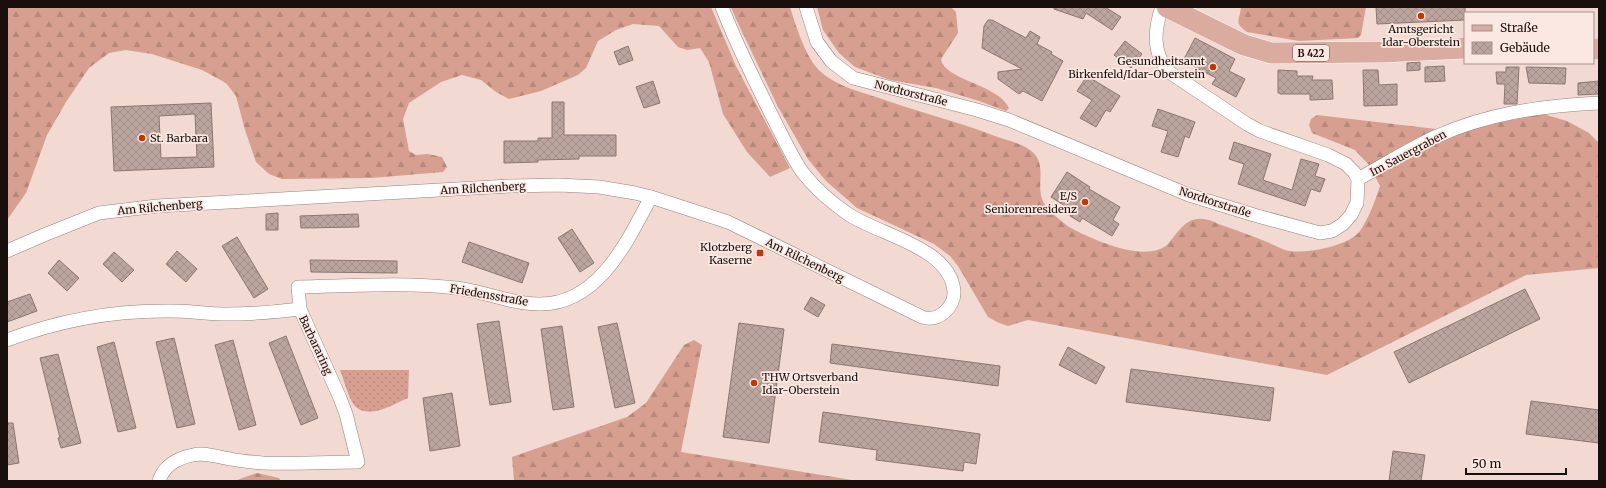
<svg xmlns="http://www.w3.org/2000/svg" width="1606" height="488" viewBox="0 0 1606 488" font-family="Merriweather,serif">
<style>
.grass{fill:url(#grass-dots)}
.forest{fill:url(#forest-firs)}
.building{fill:url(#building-cross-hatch);stroke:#8c7670;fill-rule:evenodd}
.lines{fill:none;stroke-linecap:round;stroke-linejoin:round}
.street-casing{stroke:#97817a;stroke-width:14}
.primary-casing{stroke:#fff;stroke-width:22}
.street{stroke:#fff;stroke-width:13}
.primary{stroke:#daaca0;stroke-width:21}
.poi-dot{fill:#c03804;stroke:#fce8e2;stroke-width:1.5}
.labels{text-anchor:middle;stroke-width:3.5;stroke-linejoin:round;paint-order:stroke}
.shield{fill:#fce8e2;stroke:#5d514e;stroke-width:1}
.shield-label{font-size:10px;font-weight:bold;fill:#19100e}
.poi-label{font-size:11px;fill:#19100e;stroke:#fce8e2;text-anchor:end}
.street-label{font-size:11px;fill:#19100e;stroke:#fce8e2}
</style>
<defs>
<pattern id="grass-dots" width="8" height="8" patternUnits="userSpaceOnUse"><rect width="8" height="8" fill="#d69f8f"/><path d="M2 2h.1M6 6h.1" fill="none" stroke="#b7887a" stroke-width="1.8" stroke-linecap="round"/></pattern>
<pattern id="forest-firs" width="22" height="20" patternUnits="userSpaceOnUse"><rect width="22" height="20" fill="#d69f8f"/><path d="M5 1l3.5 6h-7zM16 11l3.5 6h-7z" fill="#b7887a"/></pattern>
<pattern id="building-cross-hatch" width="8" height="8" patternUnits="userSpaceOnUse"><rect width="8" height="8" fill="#bca59e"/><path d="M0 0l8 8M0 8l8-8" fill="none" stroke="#a18d87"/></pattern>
</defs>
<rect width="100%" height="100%" fill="#f2d9d2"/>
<path class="grass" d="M340,370H409L408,398C393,404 368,421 354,405C348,397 344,380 340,370Z"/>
<g class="forest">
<path d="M7,7H711L736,66L790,168L770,177L747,152L723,114L709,62L700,48L687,50L678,47L659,26L633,24L616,30L598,41L586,68L578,75L541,91L509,99L496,92L481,80L462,75L441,82L409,103L403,119L409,151L416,155L428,154L442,157L447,167L443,172L371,178L282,179L269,174L256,162L245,130L236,96L226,83L202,70L152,54L126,50L109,53L89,68L66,102L47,135L26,193L7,220Z"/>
<path d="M731,7H790C796,26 802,46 813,63C827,83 854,90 876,97C915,111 956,121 995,136C1005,140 1017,142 1027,148C1049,161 1036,181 1042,199C1044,207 1064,224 1071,228C1093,240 1147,264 1168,244C1178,233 1185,217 1203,219C1209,219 1216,223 1221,225C1237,230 1252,236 1267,242C1274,245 1282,250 1289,251C1306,254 1349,246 1360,231C1369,218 1375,201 1380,186L1369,165L1355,150L1312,133L1309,125L1311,119L1317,115L1436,129L1492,124L1543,114L1567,121L1589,133L1599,143V268L1526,275L1327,375L1028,320L1008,326L997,322L988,317L958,266L950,256L934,244L857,208L826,181L808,159L778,107L736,19Z"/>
<path d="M817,7H951L956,12L958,33L941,59C944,80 998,84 1009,108L1006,111L979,101L936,88L890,80L855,67L839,53L823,30Z"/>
<path d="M1241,7H1366L1361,35L1358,38L1299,41L1247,32C1233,22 1240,20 1241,7Z"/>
<path d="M694,340L702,345L681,452L858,481H514L512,457L627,417L646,403L684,345Z"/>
<path d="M257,473L279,478L281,481H237V480Z"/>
</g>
<g class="building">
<path d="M1054,7H1105L1121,17L1112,30L1086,13L1083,19L1054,9Z"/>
<path d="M1376,7H1465V20L1377,24Z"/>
<path d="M988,20H992L1026,38L1030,31L1040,37L1037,44L1052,52L1051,54L1063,61L1042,101L1023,91L1019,94L998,79V72L1022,69L982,48L984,26Z"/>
<path d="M1195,38L1235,59L1229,71L1245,79L1236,97L1212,84L1216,78L1183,61Z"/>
<path d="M1125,41L1142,54L1131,68L1114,55Z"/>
<path d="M628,46L633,60L619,65L614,52Z"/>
<path d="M1420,62V70L1407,71V63Z"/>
<path d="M1444,66L1445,81L1425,82V67Z"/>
<path d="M1506,67H1519L1517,104H1504L1505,84H1497L1496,72H1506Z"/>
<path d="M1526,67L1566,68L1565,84L1529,83Z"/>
<path d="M1278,70L1297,71V76H1313L1312,80H1332L1333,99L1310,100V94H1280V93H1278Z"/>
<path d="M1363,70H1378L1379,85L1397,84V105L1364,106Z"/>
<path d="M1087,76L1120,96L1110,112L1106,110L1096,127L1080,118L1092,100L1077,91Z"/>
<path d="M653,81L660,103L644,108L636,87Z"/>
<path d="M1599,81V94L1578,95V83Z"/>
<path d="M552,102H564V135H616V156H579V159L538,160V162L504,163V141H538V138H552Z"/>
<path d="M211,103L214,167L114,171L111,107ZM195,114L197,157L161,158L159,116Z"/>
<path d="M1158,109L1195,122L1189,138L1185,136L1178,157L1161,152L1168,131L1152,126Z"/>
<path d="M1234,142L1271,154L1263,180L1292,190L1301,159L1319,164L1315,176L1325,179L1320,192L1311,189L1305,206L1238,184L1244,164L1229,159Z"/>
<path d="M1067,172L1090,187L1089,189L1120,207L1113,220L1119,224L1112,236L1082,218L1080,222L1070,216L1073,211L1051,197Z"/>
<path d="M278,213V230H266V214Z"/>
<path d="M358,214L359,227L301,228L300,216Z"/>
<path d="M572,229L594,263L580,272L558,238Z"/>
<path d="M237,237L268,289L254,298L222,246Z"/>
<path d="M469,242L529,263L522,283L462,262Z"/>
<path d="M177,251L197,269L186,282L166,264Z"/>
<path d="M114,252L134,270L122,282L103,264Z"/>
<path d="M59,260L79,278L67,291L48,273Z"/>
<path d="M310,260L397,261V273L311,272Z"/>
<path d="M1525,289L1540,319L1409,383L1394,352Z"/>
<path d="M30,294L37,311L7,322V302Z"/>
<path d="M811,297L825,305L818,317L804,309Z"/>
<path d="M499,321L511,402L490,405L477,324Z"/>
<path d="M617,323L635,403L615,408L598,327Z"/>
<path d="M739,323L784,329L769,443L723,437Z"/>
<path d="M562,326L574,407L553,410L541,329Z"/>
<path d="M286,336L318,418L301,425L269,343Z"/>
<path d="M174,338L195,424L177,428L156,342Z"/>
<path d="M233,340L256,425L239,430L215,345Z"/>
<path d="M114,342L136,428L118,432L97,347Z"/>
<path d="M832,344L1000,366L998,386L830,363Z"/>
<path d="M1068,347L1105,367L1096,384L1059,365Z"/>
<path d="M58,354L81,443L61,448L58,438H60L40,358Z"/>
<path d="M1131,369L1274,388L1270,421L1126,402Z"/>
<path d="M452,393L460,446L430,451L423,398Z"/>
<path d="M1531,401L1599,410V443L1526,434Z"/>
<path d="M823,412L980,434L976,464L964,462L963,471L876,460L877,450L819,442Z"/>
<path d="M7,423H13L19,463L7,465Z"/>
<path d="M1393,451L1425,455L1421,481H1389Z"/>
</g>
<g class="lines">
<defs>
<g id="street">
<path d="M806,7L817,42L831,61L853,78L977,110L1009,120L1189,195L1254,215L1320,233L1332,231L1343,224L1351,215L1357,203L1358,179L1354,172L1346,164L1328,155L1260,131L1247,124L1169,72C1152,53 1154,30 1162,7"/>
<path d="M1358,179C1384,165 1409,149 1435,137C1488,113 1542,106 1599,103"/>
<path d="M7,251L44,235L99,213L157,206L510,186L559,185L599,187L635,193L651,197L728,222L922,317C938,323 955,307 954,291C950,247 879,235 848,214C832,203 815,188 803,173C792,158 780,131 771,114C754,79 736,44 722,7"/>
<path d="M7,340C60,320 115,310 172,311C190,311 208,314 227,314C251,314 276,312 300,309"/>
<path d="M159,481C164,465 178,458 193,455C205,452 218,457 230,459C240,461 252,462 263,463C294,464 326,462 358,462L346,414L340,398L300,309L298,287C350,286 404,282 456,288C484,291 511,304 539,304C598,305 627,242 651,197"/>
</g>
<g id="primary">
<path d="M1167,7L1244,45L1271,53L1382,52L1465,48"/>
<path d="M1593,49H1599"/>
</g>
</defs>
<use href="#street" class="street-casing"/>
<use href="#primary" class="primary-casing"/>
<use href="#street" class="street"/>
<use href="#primary" class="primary"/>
</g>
<g class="poi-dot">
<circle cx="1421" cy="16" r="4"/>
<circle cx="1213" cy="67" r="4"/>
<circle cx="142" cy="138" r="4"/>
<circle cx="1085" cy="202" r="4"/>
<rect x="756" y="249" width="8" height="8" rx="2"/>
<circle cx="754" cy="383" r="4"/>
</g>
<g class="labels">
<rect class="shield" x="1293" y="45" width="36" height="16" rx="3"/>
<g class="shield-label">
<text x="1311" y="57">B 422</text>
</g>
<g class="poi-label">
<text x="1421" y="33" text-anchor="middle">Amtsgericht<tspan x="1421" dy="13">Idar-Oberstein</tspan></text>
<text x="1205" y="65">Gesundheitsamt<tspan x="1205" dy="13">Birkenfeld/Idar-Oberstein</tspan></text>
<text x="150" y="142" text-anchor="start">St. Barbara</text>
<text x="1077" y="200">E/S<tspan x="1077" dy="13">Seniorenresidenz</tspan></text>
<text x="752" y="251">Klotzberg<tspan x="752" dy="13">Kaserne</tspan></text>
<text x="762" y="381" text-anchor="start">THW Ortsverband<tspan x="762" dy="13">Idar-Oberstein</tspan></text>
</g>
<g class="street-label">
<text transform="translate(911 93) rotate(14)" y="4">Nordtorstraße</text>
<text transform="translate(1408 153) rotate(-28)" y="4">Im Sauergraben</text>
<text transform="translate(483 188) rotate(-3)" y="4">Am Rilchenberg</text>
<text transform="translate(1215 202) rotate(18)" y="4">Nordtorstraße</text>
<text transform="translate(160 207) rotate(-5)" y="4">Am Rilchenberg</text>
<text transform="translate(805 260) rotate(26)" y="4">Am Rilchenberg</text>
<text transform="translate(489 295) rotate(10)" y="4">Friedensstraße</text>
<text transform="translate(316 345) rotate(65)" y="4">Barbararing</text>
</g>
</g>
<rect width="1606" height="488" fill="none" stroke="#19100e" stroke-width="16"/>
<rect x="1464" y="12" width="130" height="52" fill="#fce8e2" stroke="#a1928d"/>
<rect x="1472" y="25" width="20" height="6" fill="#daaca0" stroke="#a1928d"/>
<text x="1500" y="32" font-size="12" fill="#19100e">Straße</text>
<rect x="1472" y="42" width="20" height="12" fill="url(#building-cross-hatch)" stroke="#a1928d"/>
<text x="1500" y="52" font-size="12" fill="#19100e">Gebäude</text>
<path d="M1466 468v6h100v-6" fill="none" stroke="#19100e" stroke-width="2"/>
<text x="1472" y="468" font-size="12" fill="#19100e" stroke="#fce8e2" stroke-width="3" paint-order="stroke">50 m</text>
</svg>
